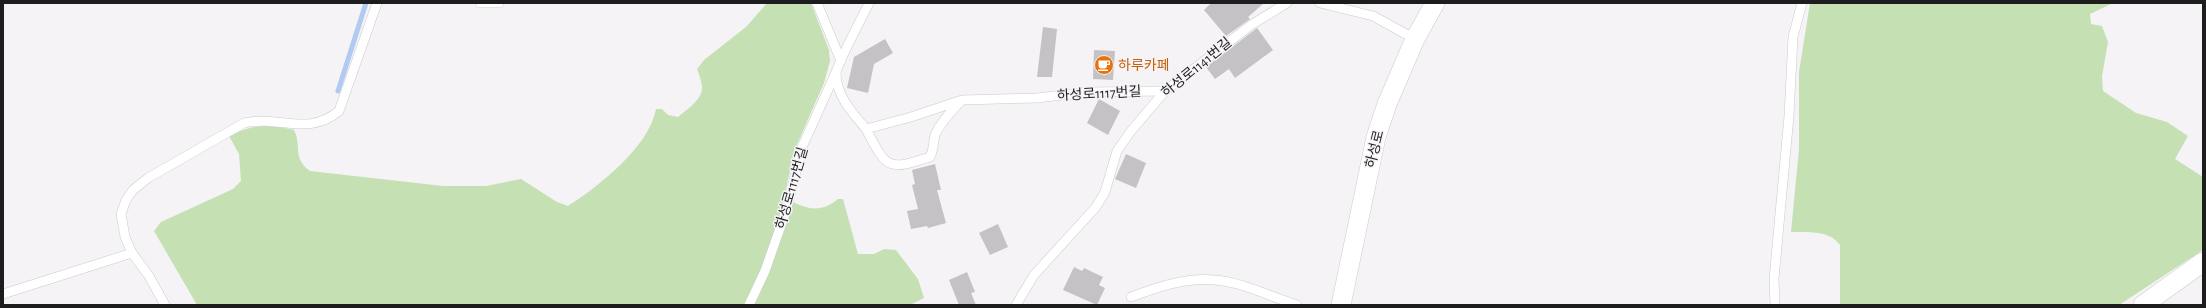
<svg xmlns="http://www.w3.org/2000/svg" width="2206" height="308" viewBox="0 0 2206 308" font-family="'Alegreya Sans','Noto Sans KR',sans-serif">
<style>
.green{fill:#c5e1b4}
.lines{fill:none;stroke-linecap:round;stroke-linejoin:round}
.stream{stroke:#b1caf2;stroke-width:5}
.building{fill:#c4c2c4}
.lane-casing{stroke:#cbcacc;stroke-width:10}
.street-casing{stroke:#cbcacc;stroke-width:20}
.lane{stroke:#fff;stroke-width:9}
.street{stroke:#fff;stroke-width:19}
.labels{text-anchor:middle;stroke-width:3;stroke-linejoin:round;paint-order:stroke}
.food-label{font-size:14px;fill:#c56008;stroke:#f5f3f6;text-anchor:start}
.street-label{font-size:14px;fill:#1e1d1e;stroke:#f5f3f6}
</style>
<rect width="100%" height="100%" fill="#f5f3f6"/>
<g class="green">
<path d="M767,3H811L829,50L830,61L824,83L795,149L784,197C803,208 819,215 838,199H843L858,254H874L884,249L896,250L918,279L924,298L910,305H197L154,231L161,222L233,189L241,181L239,154L229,136C254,124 267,124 294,130C302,146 292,158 310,171L443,186H486L521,179L557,202L568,206C599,186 649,147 656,109H662L668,115L678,117C686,110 702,100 702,88C702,82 699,74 697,69L704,60L746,27Z"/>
<path d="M1810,3H2113L2090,14L2091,24L2102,26L2108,42L2102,76L2103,91L2136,113L2167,122L2188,136L2175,159L2203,177V250L2119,305H1840V245C1830,230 1807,232 1791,232L1799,149V72Z"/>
</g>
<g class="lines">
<path class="stream" d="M338,91L366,3"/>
</g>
<g class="building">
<path d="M1211,3H1264L1248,17L1250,19L1226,36L1204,10Z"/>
<path d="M1043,27L1057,29L1052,77H1037Z"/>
<path d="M1257,28L1273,50L1235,78L1229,69L1215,79L1206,67Z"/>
<path d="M885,39L893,53L874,64L868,93L847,88L854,57Z"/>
<path d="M1094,50L1115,51L1113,80L1093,79Z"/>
<path d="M1099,99L1120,111L1108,135L1087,123Z"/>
<path d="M1126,154L1146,163L1136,188L1115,179Z"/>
<path d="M935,164L941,190H937L946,223L928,228L927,226L911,229L907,211L918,209L912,185L915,184L912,170Z"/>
<path d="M998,224L1008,247L990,255L979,233Z"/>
<path d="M1074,267L1082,271L1084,268L1103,277L1099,285L1105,288L1097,305L1063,290Z"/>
<path d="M967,272L975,292L971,293L976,305H959L949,280Z"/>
</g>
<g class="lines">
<defs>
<g id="lane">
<path d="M480,3H499"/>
<path d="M817,3L841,61"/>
<path d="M1320,3L1373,16L1415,39"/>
<path d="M962,100L911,117L866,129C887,169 887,171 930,157C934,149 933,143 935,135C941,121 952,111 962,100L1037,98L1088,92L1165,91"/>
<path d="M866,129C853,113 836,96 836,73C836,66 864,14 869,3"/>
<path d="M3,294L132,253"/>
<path d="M1131,297C1158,287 1186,277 1215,280C1241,282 1272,297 1297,305"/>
<path d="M165,305L149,276L132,253L125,237L121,214L126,200L133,190L148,178L244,123C281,115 307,137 339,111L377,3"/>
<path d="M749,305L765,271L785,214L803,145L836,72"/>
<path d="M1016,305L1034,275L1096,207L1105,192L1117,151L1131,131L1165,91L1251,25L1287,3"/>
<path d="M1775,305L1774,279L1789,116L1793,37L1802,3"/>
</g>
<g id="street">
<path d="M1341,305L1376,137L1387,104L1415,39L1435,3"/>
<path d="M2143,305L2203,262"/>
</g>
</defs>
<use href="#lane" class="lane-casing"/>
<use href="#street" class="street-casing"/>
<use href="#lane" class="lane"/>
<use href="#street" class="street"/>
</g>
<defs>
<symbol id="cafe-disc" viewBox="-11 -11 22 22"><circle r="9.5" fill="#e8710a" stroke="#f5f3f6"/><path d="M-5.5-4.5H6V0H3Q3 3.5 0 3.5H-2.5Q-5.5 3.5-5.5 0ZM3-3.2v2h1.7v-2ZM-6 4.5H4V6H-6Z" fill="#fff"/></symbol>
</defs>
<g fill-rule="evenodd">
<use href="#cafe-disc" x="1093" y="54" width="22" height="22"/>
</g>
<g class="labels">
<g class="food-label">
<text x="1118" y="70">하루카페</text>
</g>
<g class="street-label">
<text transform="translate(1196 67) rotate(-39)" y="5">하성로1141번길</text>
<text transform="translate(1099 93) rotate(-3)" y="5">하성로1117번길</text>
<text transform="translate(1374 149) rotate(-76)" y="5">하성로</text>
<text transform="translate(791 188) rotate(-74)" y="5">하성로1117번길</text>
</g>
</g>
<rect width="2206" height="308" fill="none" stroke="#1e1d1e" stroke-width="8"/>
</svg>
